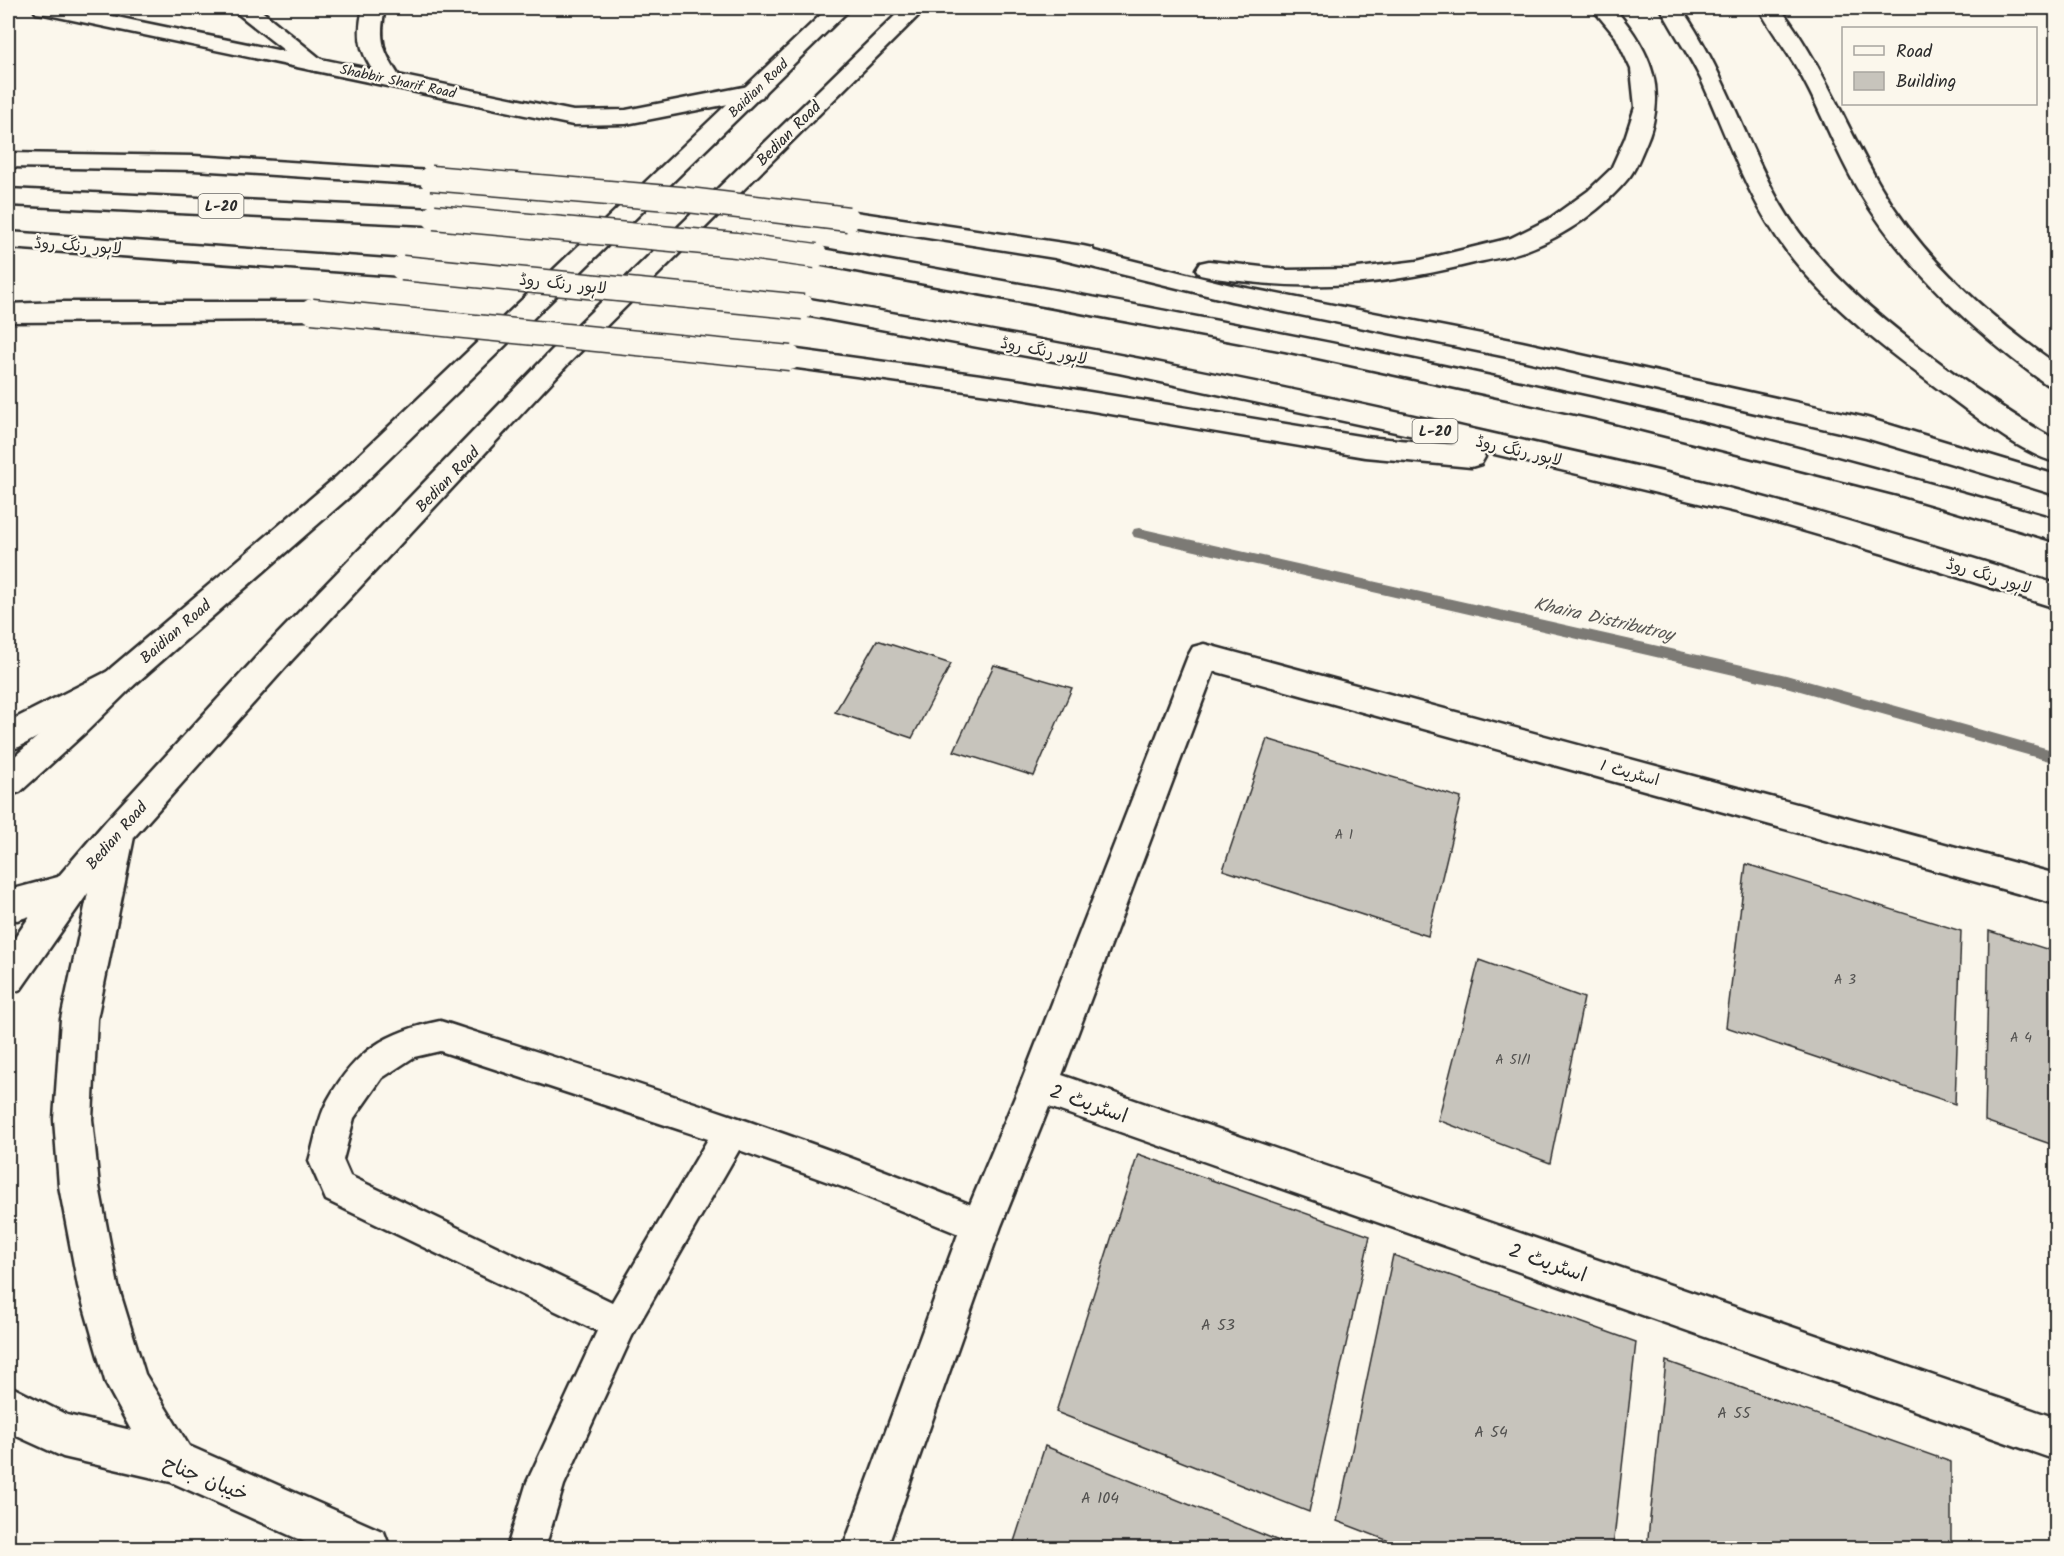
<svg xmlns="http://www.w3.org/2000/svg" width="2064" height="1556" viewBox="0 0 2064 1556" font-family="Kalam,'Playpen Sans Arabic',sans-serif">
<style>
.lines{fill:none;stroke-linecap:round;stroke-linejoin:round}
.stream{fill:#7b7a75;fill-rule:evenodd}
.building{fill:#c7c4bc;stroke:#2b2b2b;stroke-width:1.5}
.lane-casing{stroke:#2b2b2b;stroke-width:5}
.street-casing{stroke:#2b2b2b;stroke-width:5}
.secondary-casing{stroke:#2b2b2b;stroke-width:5}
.primary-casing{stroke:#2b2b2b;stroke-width:5}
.highway-casing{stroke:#2b2b2b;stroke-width:5}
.lane{fill:#fbf7ec;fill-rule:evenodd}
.street{fill:#fbf7ec;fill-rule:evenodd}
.secondary{fill:#fbf7ec;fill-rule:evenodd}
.primary{fill:#fbf7ec;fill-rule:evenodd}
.highway{fill:#fbf7ec;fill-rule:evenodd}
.highway-bridge-casing{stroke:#2b2b2b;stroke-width:27;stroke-linecap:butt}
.highway-bridge{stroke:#fbf7ec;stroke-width:24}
.labels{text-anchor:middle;stroke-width:4.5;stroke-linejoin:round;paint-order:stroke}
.far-street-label{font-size:14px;fill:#2b2b2b;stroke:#fbf7ec}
.number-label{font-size:14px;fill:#52514f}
.shield{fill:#fbf7ec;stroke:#696865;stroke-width:1.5}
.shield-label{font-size:15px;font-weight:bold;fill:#2b2b2b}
.street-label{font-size:16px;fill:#2b2b2b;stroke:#fbf7ec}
.near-number-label{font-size:16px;fill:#52514f}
.water-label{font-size:18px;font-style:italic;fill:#5a5956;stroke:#fbf7ec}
.near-street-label{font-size:20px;fill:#2b2b2b;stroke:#fbf7ec}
</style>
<rect width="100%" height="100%" fill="#fbf7ec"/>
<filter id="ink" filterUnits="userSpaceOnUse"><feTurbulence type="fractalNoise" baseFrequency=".0167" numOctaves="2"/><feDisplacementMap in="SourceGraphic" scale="12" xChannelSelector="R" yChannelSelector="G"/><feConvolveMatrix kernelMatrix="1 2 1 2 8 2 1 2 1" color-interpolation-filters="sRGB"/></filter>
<g filter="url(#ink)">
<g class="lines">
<path class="stream" d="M1139,528L1786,675L2056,751V763L1786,687L1134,537L1132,533L1134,529Z"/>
</g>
<g class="building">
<path d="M877,640L951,664L912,738L835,712Z"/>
<path d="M994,665L1072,688L1034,776L954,751Z"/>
<path d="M1267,739L1461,798L1428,936L1223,870Z"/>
<path d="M1746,864L1961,931L1955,1104L1726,1027Z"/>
<path d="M1989,931L2056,952V1146L1985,1121Z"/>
<path d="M1479,960L1584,998L1550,1163L1438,1120Z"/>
<path d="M1138,1154L1370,1236L1309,1512L1056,1412Z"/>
<path d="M1393,1255L1636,1342L1613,1548H1407L1337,1521Z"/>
<path d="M1666,1361L1951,1462V1548H1647Z"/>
<path d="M1045,1446L1296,1548H1012Z"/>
</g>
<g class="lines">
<defs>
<path id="lane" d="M440,1021C626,1080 812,1138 993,1214L998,1226L993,1238L981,1243L848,1189L739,1150L632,1336L564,1485L545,1548H507L527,1482L597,1331L326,1200L309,1161C315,1141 318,1118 328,1100C356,1050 386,1032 440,1021ZM440,1051L708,1139L612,1302L350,1176L343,1160L354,1118L382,1078L414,1057Z"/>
<g id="street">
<path d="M235,8H258L327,64L324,69L316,71L308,69L237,13Z"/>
<path d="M363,8H385C378,41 383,51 401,79L398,84L390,86L382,84C362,55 355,43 363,8Z"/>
<path d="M1204,644L2056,874V904L1214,671L1062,1075L2056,1418V1460L1049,1107L1001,1226L887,1548H843L961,1226L1020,1085L1188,656L1193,647Z"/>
</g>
<g id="secondary">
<path d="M828,8H851L356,491L133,686L85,733L20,792L8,796V762L63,715L111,668L336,477Z"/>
<path d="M903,8H926L569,363L292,660L134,837L97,1019L92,1119L99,1186L118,1286L145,1374L189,1446L384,1532L390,1548H318L171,1482L63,1457L8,1432V1385L67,1415L131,1430L106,1384L78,1286L59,1186L54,1119L61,1019L88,893L21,989L8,994V948L30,916L17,920L8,918V888H17L58,877L106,821L270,642L551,351Z"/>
<path d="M1759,8H1780C1822,63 1846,127 1881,187C1923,259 1989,317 2056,364V386L2046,384C1972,330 1904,268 1857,188C1836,152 1822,113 1802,77C1789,53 1770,30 1759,8Z"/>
</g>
<path id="primary" d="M33,8H73L573,111L626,110L754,85L762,87L765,92L762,97L754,99L626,124L573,125L44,14L36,13Z"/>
<g id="highway">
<path d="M1592,8H1614C1651,51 1670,92 1644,148C1640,157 1636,168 1630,176C1605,208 1565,236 1527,250C1511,256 1492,259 1474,263C1397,282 1329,291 1250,282C1233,280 1216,279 1200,275L1196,269L1200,263L1209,261L1287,270L1350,269L1417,261L1511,238L1549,219L1588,191L1611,169L1625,138L1635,107L1631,69L1616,37Z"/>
<path d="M1661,8H1681C1722,67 1743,135 1777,198C1813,263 1871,310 1928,354C1969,385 2011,415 2056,440V462C2024,455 1975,416 1948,396C1890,353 1829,308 1786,250C1747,198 1727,137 1701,79C1689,54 1672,31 1661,8Z"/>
<path d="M8,153L194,156L431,171L439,173L443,178L439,183L431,185L194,170L8,167Z"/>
<path d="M8,189L434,209L443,212L446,217L443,222L434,225L8,205Z"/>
<path d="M848,211L1083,246L1092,248L1094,251L1231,285L1522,342L1867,418L2056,475V495L1866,438L1522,360L1231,301L1055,258L839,224L836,219L839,214Z"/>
<path d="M8,232L402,260L411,262L415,268L411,274L402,276L8,248Z"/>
<path d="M816,248C1076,293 1335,341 1593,398C1749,433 1903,475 2056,519V541L1903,496L1595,418L1285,351L807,262L803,256L807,250Z"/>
<path d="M803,298C1020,334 1236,376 1450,424C1537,444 1623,462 1709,483C1826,513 1941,548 2056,584V608L1884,554L1753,516L1482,451L1485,457L1481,464L1471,467L1365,457L1010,397L790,367L781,364L777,358L781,352L790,349L1010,379L1365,437L1456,445L1119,373L794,313L790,307L794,301Z"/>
<path d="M61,302H312L321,305L325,311L321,317L312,320L8,322V304Z"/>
<path d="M122,664L133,668L138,677L133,686L19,747L8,750V722Z"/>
</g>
</defs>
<use href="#lane" class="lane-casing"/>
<use href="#street" class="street-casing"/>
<use href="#secondary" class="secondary-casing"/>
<use href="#primary" class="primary-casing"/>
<use href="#highway" class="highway-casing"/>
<use href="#lane" class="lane"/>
<use href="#street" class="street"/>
<use href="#secondary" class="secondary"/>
<use href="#primary" class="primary"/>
<use href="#highway" class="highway"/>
<defs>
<g id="highway-bridge">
<path d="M431,178L680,199L848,219"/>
<path d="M434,217L736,245L816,256"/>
<path d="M402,268L803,307"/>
<path d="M312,311L790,358"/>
</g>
</defs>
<use href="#highway-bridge" class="highway-bridge-casing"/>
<use href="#highway-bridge" class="highway-bridge"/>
</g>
</g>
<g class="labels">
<g class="far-street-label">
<text transform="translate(398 81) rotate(12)" y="5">Shabbir Sharif Road</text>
<text transform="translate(758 88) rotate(-44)" y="5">Baidian Road</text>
</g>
<g class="number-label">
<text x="1344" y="839">A 1</text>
<text x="1845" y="984">A 3</text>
<text x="2021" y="1042">A 4</text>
<text x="1513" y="1064">A 51/1</text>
</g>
<g class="shield">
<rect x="198.5" y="194" width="45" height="24" rx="4.5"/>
<rect x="1412.5" y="419" width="45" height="24" rx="4.5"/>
</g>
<g class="shield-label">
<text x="221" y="211">L-20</text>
<text x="1435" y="436">L-20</text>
</g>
<g class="street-label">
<text transform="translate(788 133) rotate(-45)" y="6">Bedian Road</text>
<text transform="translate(78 245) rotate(4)" y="6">لاہور رنگ روڈ</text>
<text transform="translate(563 283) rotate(6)" y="6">لاہور رنگ روڈ</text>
<text transform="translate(1044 350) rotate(11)" y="6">لاہور رنگ روڈ</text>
<text transform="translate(1519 450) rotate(13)" y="6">لاہور رنگ روڈ</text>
<text transform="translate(447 479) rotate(-46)" y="6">Bedian Road</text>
<text transform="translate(1989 575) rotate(17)" y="6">لاہور رنگ روڈ</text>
<text transform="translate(175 631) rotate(-41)" y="6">Baidian Road</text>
<text transform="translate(1630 772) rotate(15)" y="6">اسٹریٹ 1</text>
<text transform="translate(116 835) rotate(-49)" y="6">Bedian Road</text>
</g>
<g class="near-number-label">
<text x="1218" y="1330">A 53</text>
<text x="1734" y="1418">A 55</text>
<text x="1491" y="1437">A 54</text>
<text x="1100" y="1503">A 104</text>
</g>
<g class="water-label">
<text transform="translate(1604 619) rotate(13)" y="6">Khaira Distributroy</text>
</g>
<g class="near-street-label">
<text transform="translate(1089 1103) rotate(19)" y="7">اسٹریٹ 2</text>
<text transform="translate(1548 1262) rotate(19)" y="7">اسٹریٹ 2</text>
<text transform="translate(206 1478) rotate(22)" y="7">خیبان جناح</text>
</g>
</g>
<rect width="2064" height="1556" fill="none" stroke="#fbf7ec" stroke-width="30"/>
<rect x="15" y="15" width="2034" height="1526" fill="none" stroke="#2b2b2b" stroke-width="2" filter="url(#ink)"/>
<rect x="1842" y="27" width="195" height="78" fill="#fbf7ec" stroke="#a8a59f" stroke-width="1.5"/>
<rect x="1854" y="46" width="30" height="9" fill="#fbf7ec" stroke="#a8a59f" stroke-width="1.5"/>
<text x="1896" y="57" font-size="18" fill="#2b2b2b">Road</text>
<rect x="1854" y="72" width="30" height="18" fill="#c7c4bc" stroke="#a8a59f" stroke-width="1.5"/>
<text x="1896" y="87" font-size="18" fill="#2b2b2b">Building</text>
</svg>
